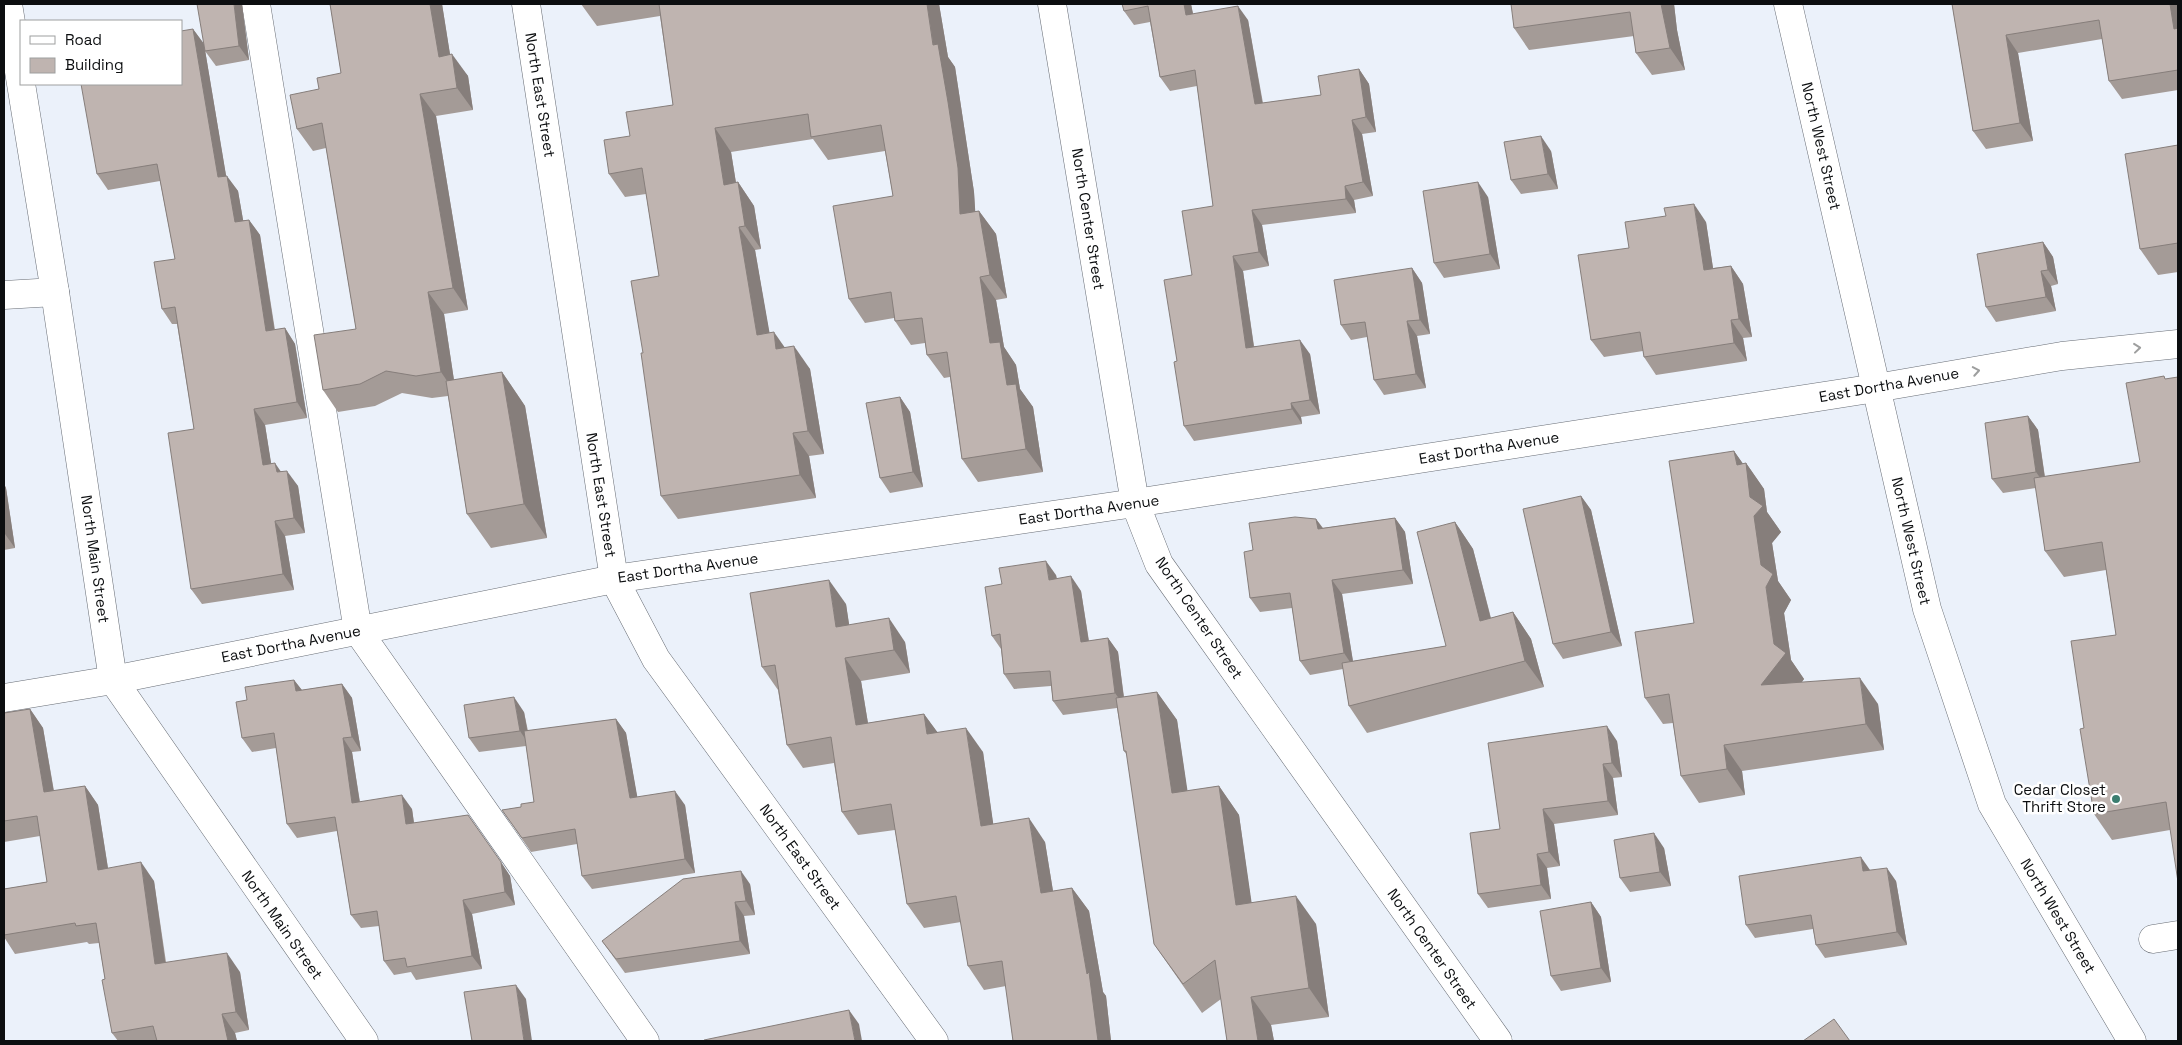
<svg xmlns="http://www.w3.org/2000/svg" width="2182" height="1045" viewBox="0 0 2182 1045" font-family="'Space Grotesk',sans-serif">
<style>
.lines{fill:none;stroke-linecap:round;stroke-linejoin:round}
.minor-casing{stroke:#686d75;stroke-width:29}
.minor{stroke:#fff;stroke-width:28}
.wall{fill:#a49b97}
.shaded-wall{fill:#867e7b}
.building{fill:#bfb4b0;stroke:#867e7b}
.oneway{stroke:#9e9f9f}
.poi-dot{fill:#3b7e70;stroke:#fff;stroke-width:2}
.labels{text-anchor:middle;stroke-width:5;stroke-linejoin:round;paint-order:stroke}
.street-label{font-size:15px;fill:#0c0e10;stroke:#fff}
.poi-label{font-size:15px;fill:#0c0e10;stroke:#fff;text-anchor:end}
</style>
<rect width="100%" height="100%" fill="#ebf1fa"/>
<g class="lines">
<defs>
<g id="minor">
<path d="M8,4L55,292L113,680L364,1041"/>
<path d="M256,4L358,631L645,1041"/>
<path d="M526,4L614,579L656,659L934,1041"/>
<path d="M1052,4L1135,503L1159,564L1498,1041"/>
<path d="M1788,4L1927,609L1992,804L2132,1041"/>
<path d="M4,295L55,292"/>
<path d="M4,698L113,680L614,579L1135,503L1876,388L2062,356L2178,344"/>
<path d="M2153,939L2178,935"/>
</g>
</defs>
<use href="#minor" class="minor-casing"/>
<use href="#minor" class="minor"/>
</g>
<g class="wall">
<path d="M242,4L249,60L216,66L205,51Z"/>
<path d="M330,4H442L450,55L468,76L473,110L436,116L468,310L444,314L454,380L502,372L525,406L547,538L491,548L467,514L448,396L432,398L402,393L375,406L338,412L323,390L356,329L326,148L313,151L297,129L319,89L341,73Z"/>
<path d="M581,4H939L948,57L955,67L974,192L975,212L979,211L996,234L1007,298L996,300L1004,347L1016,365L1020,389L1033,407L1043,472L978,482L962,459L950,377L944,378L927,355L925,343L911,345L895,321L894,318L865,323L849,299L893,196L885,151L828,160L813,139L731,152L736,183L738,182L754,206L761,249L755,250L769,333L785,348L810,369L824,454L809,456L816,498L678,519L661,496L643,353L659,276L646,194L625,197L609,174L630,136L673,105L660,16L597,26Z"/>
<path d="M1122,4H1191L1193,14L1248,20L1263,103L1321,95L1359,69L1369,84L1376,132L1362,134L1373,196L1354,200L1356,213L1262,225L1269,266L1243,271L1254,346L1310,354L1320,414L1301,417L1302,424L1194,441L1184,426L1177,361L1192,275L1213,206L1197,86L1170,91L1160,77L1150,22L1134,25L1124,11Z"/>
<path d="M1674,4L1677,30L1685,70L1652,75L1636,53L1634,36L1529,50L1514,28Z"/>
<path d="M1952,4H2178V90L2122,99L2109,81L2102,39L2018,53L2033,141L1986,149L1973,131Z"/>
<path d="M193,29L204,44L226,176L238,191L243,220H249L260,235L275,330L285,328L295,344L307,418L265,425L271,464L298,486L305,533L285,536L294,590L202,604L191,589L194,429L177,324H172L162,309L175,259L160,181L108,190L97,174Z"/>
<path d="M2178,145V272L2158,275L2140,249Z"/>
<path d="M1551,151L1558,189L1521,194L1511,180Z"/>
<path d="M1488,197L1500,269L1444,278L1434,263Z"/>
<path d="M1706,222L1713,268L1731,266L1743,284L1752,337L1743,338L1747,361L1656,375L1644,357L1643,351L1604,357L1591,340L1629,248Z"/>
<path d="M2043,242L2053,257L2058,284L2051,286L2056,311L1996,322L1986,307Z"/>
<path d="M1412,268L1422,283L1430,334L1417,336L1426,388L1384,395L1374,380L1367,337L1351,340L1341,325Z"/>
<path d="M2164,376L2170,830L2112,840L2094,814L2084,728L2116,635L2106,570L2064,577L2045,551L2036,488L2003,493L1992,479L2028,416L2038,430L2045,477L2140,462Z"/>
<path d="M900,397L910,412L923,487L890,493L880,478Z"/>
<path d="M1734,451L1743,464L1746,463L1764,489L1767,512L1781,532L1772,543L1778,581L1791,600L1784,613L1791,660L1804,679L1802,682L1878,704L1884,750L1742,771L1745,795L1699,803L1681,776L1673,723L1663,724L1645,698L1694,623Z"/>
<path d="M4,484L6,488L15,548L4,550Z"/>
<path d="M1581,496L1591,510L1622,646L1563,659L1553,644Z"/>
<path d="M1395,518L1405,532L1413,584L1342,594L1353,661L1446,646L1455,522L1473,549L1491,618L1513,612L1531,639L1544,687L1367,733L1349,706L1343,669L1310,675L1300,661L1292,608L1260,612L1250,598L1253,550L1316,519L1323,528Z"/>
<path d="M1056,575L1057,579L1081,591L1089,641L1108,638L1118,652L1124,697L1157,692L1177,720L1187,791L1219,786L1239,815L1251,902L1316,924L1329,1017L1271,1025L1274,1041H1226H1227L1221,999L1202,1013L1154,944L1127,755L1124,751L1117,708L1063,715L1053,701L1051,686L1014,689L1004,674L1001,649L992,636Z"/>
<path d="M846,604L849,625L905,642L910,673L861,681L868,723L924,714L937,732L983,752L993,824L1045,842L1053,891L1072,888L1089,911L1103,992L1106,996L1111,1041H1013L1006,986L984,990L968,966L961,922L924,928L907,904L895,830L858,835L842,812L834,763L803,768L787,745L778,690L762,667Z"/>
<path d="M294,680L302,690L342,684L352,698L361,751L352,752L360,802L412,809L414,823L468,815L510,876L515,905L472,914L482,969L416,980L411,972L394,975L384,961L379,926L361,928L351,915L337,831L297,838L287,824L276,748L252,752L242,738L247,700Z"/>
<path d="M30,709L43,728L54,791L85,786L98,805L108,868L154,881L166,962L240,972L249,1030L235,1033L237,1041H118L112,1033L105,979L99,943L89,944L87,942L15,954L4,937V889L47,882L40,836L4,842V713Z"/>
<path d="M524,712L528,731L616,719L626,733L637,797L685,805L695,873L592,889L582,876L577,844L531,852L502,810L521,807L534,802L526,746L479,752L469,738Z"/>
<path d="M1617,741L1622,777L1613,778L1618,815L1554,824L1560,866L1547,868L1551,899L1488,908L1478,894L1500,829Z"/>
<path d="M1664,848L1671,886L1630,892L1620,878Z"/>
<path d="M1870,870V871L1896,881L1907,945L1825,958L1816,945L1813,929L1755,938L1746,925Z"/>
<path d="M750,884L755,915L744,916L750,954L625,973L602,941Z"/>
<path d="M1591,902L1601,917L1611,982L1561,991L1551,976Z"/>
</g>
<g class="shaded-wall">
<path d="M234,4H242L249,60L239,46Z"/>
<path d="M430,4H442L454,79L439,57Z"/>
<path d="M927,4H939L948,57L955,67L974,192L977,238L960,214Z"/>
<path d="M1184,4H1191L1196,29L1186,15Z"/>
<path d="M1661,4H1674L1677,30L1685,70L1670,48Z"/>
<path d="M2170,4H2178V35L2174,29Z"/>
<path d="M1238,6L1248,20L1265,118L1255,104Z"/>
<path d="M193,29L204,44L229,193L218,177Z"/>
<path d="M2006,35L2018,53L2033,141L2020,123Z"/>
<path d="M452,54L468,76L473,110L457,88Z"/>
<path d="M1359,69L1369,84L1376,132L1366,117Z"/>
<path d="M420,94L436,116L468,310L453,288Z"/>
<path d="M1352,120L1362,134L1373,196L1363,182Z"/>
<path d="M715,128L731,152L740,208L724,185Z"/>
<path d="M1541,136L1551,151L1558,189L1548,174Z"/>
<path d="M227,176L238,191L246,237L235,222Z"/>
<path d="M738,182L754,206L761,249L745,226Z"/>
<path d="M1478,182L1488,197L1500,269L1490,254Z"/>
<path d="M1345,186L1354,200L1356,213L1346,199Z"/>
<path d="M1694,204L1706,222L1716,288L1704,270Z"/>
<path d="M1252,210L1262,225L1269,266L1259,252Z"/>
<path d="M979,211L996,234L1007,298L990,275Z"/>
<path d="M249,220L260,235L277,347L266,331Z"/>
<path d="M739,227L755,250L774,358L757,335Z"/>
<path d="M2043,242L2053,257L2058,284L2048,270Z"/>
<path d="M1233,256L1243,271L1256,362L1246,348Z"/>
<path d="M1731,266L1743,284L1752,337L1739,319Z"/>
<path d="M1412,268L1422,283L1430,334L1420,320Z"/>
<path d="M2041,271L2051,286L2056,311L2046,297Z"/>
<path d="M980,277L996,300L1004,347L1016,365L1020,389L1033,407L1043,472L1026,449L1007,385L990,343Z"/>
<path d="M428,292L444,314L456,394L441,372Z"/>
<path d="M1731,320L1743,338L1747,361L1734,343Z"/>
<path d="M1407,321L1417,336L1426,388L1416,374Z"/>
<path d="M285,328L295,344L307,418L297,402Z"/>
<path d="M774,332L790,355L776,349Z"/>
<path d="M1300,340L1310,354L1320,414L1310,400Z"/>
<path d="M794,346L810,369L824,454L808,431Z"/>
<path d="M502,372L525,406L547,538L524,504Z"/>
<path d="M900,397L910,412L923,487L913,472Z"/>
<path d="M1291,403L1301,417L1302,424L1292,409Z"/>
<path d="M254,409L265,425L274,481L263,465Z"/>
<path d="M2028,416L2038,430L2046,486L2036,472Z"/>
<path d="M793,433L809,456L816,498L800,475Z"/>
<path d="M1734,451L1746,468V463L1764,489L1767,512L1781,532L1772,543L1778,581L1791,600L1784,613L1791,660L1804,679L1779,711L1761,685L1774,644L1766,587L1761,565L1750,497L1737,465Z"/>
<path d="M275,463L286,479L277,472Z"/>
<path d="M287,471L298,486L305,533L294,518Z"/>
<path d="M4,484L6,488L15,548L5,534L4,526Z"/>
<path d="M1581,496L1591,510L1622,646L1611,632Z"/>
<path d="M1395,518L1405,532L1413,584L1403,570Z"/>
<path d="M1316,519L1326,533L1318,529Z"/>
<path d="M275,521L285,536L294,590L283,574Z"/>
<path d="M1455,522L1473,549L1498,647L1480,621Z"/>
<path d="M1046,561L1056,575L1059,594L1049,580Z"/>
<path d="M1071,576L1081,591L1091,656L1081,642Z"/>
<path d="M829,580L846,604L853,650L836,627Z"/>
<path d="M1332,580L1342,594L1354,668L1344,653Z"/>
<path d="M1513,612L1531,639L1544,687L1525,661Z"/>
<path d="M889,618L905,642L910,673L894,650Z"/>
<path d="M1108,638L1118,652L1125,707L1115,693Z"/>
<path d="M845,658L861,681L872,748L856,725Z"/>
<path d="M1860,678L1878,704L1884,750L1866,724Z"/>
<path d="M294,680L304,693L296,691Z"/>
<path d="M342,684L352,698L361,751L352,737Z"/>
<path d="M1157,692L1177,720L1192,821L1172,793Z"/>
<path d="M514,697L524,712L530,746L520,731Z"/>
<path d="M30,709L43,728L57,811L44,792Z"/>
<path d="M924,714L941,737L927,734Z"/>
<path d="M616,719L626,733L640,812L630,798Z"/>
<path d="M1607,726L1617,741L1622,777L1612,763Z"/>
<path d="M966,728L983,752L997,850L981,826Z"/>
<path d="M343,738L352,752L362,817L352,803Z"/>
<path d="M1724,745L1742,771L1745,795L1727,769Z"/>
<path d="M1603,764L1613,778L1618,815L1608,801Z"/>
<path d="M85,786L98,805L111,888L98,870Z"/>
<path d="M1219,786L1239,815L1256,933L1236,905Z"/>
<path d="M675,791L685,805L695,873L685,859Z"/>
<path d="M402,795L412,809L416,838L406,824Z"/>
<path d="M1543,809L1554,824L1560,866L1549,852Z"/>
<path d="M1029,818L1045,842L1057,916L1041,893Z"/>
<path d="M1654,833L1664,848L1671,886L1660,872Z"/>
<path d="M1537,854L1547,868L1551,899L1541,885Z"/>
<path d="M1861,857L1870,870L1872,885L1863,871Z"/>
<path d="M141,862L154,881L168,982L155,964Z"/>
<path d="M501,862L510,876L515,905L505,892Z"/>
<path d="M1887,868L1896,881L1907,945L1897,932Z"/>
<path d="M741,871L750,884L755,915L746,901Z"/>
<path d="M1072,888L1089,911L1103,992L1106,996L1111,1041H1098L1087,974Z"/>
<path d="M1296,896L1316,924L1329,1017L1309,988Z"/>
<path d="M463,900L472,914L482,969L472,956Z"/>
<path d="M735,902L744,916L750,954L740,941Z"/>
<path d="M1591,902L1601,917L1611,982L1601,968Z"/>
<path d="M227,953L240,972L249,1030L236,1012Z"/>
<path d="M516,985L526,999L532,1041H524Z"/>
<path d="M1251,997L1271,1025L1274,1041H1258Z"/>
<path d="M849,1010L859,1024L862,1041H855Z"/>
<path d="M222,1014L235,1033L237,1041H228Z"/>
</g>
<g class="building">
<path d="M197,4H234L239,46L205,51Z"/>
<path d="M330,4H430L439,57L452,54L457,88L420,94L453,288L428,292L441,372L416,376L386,371L360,384L323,390L314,335L356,329L322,123L297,129L290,95L319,89L317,78L341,73Z"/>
<path d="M659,4H927L933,45L938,44L948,102L958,168L960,214L979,211L990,275L980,277L990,343L1000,342L1007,385L1016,384L1026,449L962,459L947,352L927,355L922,318L895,321L891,292L849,299L833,206L893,196L881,125L811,137L808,114L715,128L724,185L738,182L745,226L739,227L757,335L774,332L776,349L794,346L808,431L793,433L800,475L661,496L641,353H643L631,281L659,276L642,168L609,174L604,140L630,136L626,112L673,105Z"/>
<path d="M1122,4H1184L1186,15L1238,6L1255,104L1321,95L1318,76L1359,69L1366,117L1352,120L1363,182L1345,186L1346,199L1252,210L1259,252L1233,256L1246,348L1300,340L1310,400L1291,403L1292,409L1184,426L1174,362L1177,361L1164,280L1192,275L1182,211L1213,206L1195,70L1160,77L1148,6L1124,11Z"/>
<path d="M1511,4H1661L1670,48L1636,53L1630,12L1514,28Z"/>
<path d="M1952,4H2170L2174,29L2178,28V70L2109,81L2099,20L2006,35L2020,123L1973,131Z"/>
<path d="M193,29L218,177L227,176L235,222L249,220L266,331L285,328L297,402L254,409L263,465L275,463L277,472L287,471L294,518L275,521L283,574L191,589L168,433L194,429L175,307L162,309L154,262L175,259L157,164L97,174L81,84H181V31Z"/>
<path d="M1541,136L1548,174L1511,180L1504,142Z"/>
<path d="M2178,145V243L2140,249L2125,154Z"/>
<path d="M1478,182L1490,254L1434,263L1423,191Z"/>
<path d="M1694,204L1704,270L1731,266L1739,319L1731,320L1734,343L1644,357L1640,332L1591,340L1578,255L1629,248L1625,222L1666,216L1664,208Z"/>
<path d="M2043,242L2048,270L2041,271L2046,297L1986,307L1977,254Z"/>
<path d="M1412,268L1420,320L1407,321L1416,374L1374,380L1365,322L1341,325L1334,280Z"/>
<path d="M502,372L524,504L467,514L446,381Z"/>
<path d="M2164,376L2165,379L2178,377V882L2166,802L2094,814L2080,729L2084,728L2071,641L2116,635L2102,542L2045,551L2034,478L2140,462L2126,383Z"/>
<path d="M900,397L913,472L880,478L866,403Z"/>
<path d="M2028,416L2036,472L1992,479L1985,423Z"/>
<path d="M1734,451L1737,465L1746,463L1750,497L1763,506L1754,516L1761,565L1773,574L1766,587L1774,644L1786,653L1761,685L1860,678L1866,724L1724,745L1727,769L1681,776L1669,694L1645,698L1635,632L1694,623L1669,461Z"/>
<path d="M1581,496L1611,632L1553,644L1523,509Z"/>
<path d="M1295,517L1316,519L1318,529L1395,518L1403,570L1332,580L1344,653L1300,661L1290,593L1250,598L1244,552L1253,550L1249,523Z"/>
<path d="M1455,522L1480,621L1513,612L1525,661L1349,706L1342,663L1446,646L1417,532Z"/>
<path d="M1046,561L1049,580L1071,576L1081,642L1108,638L1115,693L1053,701L1050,671L1004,674L1000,634L992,636L985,587L1002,584L999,568Z"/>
<path d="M829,580L836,627L889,618L894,650L845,658L856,725L924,714L927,734L966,728L981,826L1029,818L1041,893L1072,888L1087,974L1089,972L1098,1041H1013L1002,961L968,966L956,896L907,904L891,804L842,812L831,737L787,745L775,665L762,667L750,593Z"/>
<path d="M294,680L296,691L342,684L352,737L343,738L352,803L402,795L406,824L468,815L501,862L505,892L463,900L472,956L407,967L405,958L384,961L377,911L351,915L335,817L287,824L274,733L242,738L236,702L247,700L245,687Z"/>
<path d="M1157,692L1172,793L1219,786L1236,905L1296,896L1309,988L1251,997L1258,1041H1226H1227L1215,960L1183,984L1154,944L1126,751H1124L1116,698Z"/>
<path d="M514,697L520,731L469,738L464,705Z"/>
<path d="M30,709L44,792L85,786L98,870L141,862L155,964L227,953L236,1012L222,1014L228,1041H157L153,1026L112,1033L102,980L105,979L96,923L76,926L75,923L4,935V889L47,882L37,816L4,821V713Z"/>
<path d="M616,719L630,798L675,791L685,859L582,876L575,829L522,838L502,810L521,807V804L534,802L524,731Z"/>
<path d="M1607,726L1612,763L1603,764L1608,801L1543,809L1549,852L1537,854L1541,885L1478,894L1470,833L1500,829L1488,743Z"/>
<path d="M1654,833L1660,872L1620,878L1614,840Z"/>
<path d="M1861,857L1863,871L1887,868L1897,932L1816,945L1811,915L1746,925L1739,876Z"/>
<path d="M741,871L746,901L735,902L740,941L616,959L602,941L683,879Z"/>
<path d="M1591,902L1601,968L1551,976L1540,911Z"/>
<path d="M516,985L524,1041H472L464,992Z"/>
<path d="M849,1010L855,1041H705L704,1040Z"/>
<path d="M1834,1019L1850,1041H1803Z"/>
</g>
<defs><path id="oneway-chevron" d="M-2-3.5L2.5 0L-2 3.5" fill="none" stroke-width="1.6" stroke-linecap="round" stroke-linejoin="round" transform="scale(1.25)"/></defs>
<g class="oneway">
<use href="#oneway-chevron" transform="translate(2137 348) rotate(-6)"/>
<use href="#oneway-chevron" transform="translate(1976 371) rotate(-10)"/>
</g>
<circle class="poi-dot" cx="2116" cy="799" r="5"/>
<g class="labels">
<g class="street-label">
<text transform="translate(540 95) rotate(81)" y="5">North East Street</text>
<text transform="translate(1821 146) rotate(77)" y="5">North West Street</text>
<text transform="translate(1088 219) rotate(81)" y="5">North Center Street</text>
<text transform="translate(1889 385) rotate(-10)" y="5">East Dortha Avenue</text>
<text transform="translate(1489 448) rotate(-9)" y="5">East Dortha Avenue</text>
<text transform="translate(601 495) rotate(81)" y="5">North East Street</text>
<text transform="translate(1089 510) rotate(-8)" y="5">East Dortha Avenue</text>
<text transform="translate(1911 541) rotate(77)" y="5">North West Street</text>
<text transform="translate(95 559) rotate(82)" y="5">North Main Street</text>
<text transform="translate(688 568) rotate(-8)" y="5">East Dortha Avenue</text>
<text transform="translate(1199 618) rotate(56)" y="5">North Center Street</text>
<text transform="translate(291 644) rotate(-11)" y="5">East Dortha Avenue</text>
<text transform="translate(800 857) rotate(54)" y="5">North East Street</text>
<text transform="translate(2058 916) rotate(59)" y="5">North West Street</text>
<text transform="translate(282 925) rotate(55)" y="5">North Main Street</text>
<text transform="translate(1432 949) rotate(55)" y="5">North Center Street</text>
</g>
<g class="poi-label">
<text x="2106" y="795">Cedar Closet<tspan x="2106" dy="17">Thrift Store</tspan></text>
</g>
</g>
<rect width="2182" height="1045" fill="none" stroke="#0c0e10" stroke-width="10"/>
<rect x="20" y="20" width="162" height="65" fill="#ffffff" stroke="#9e9f9f"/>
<rect x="30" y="36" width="25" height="8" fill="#ffffff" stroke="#9e9f9f"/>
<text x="65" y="45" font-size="15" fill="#0c0e10">Road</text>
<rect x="30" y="58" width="25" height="15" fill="#bfb4b0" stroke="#9e9f9f"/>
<text x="65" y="70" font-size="15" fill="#0c0e10">Building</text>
</svg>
